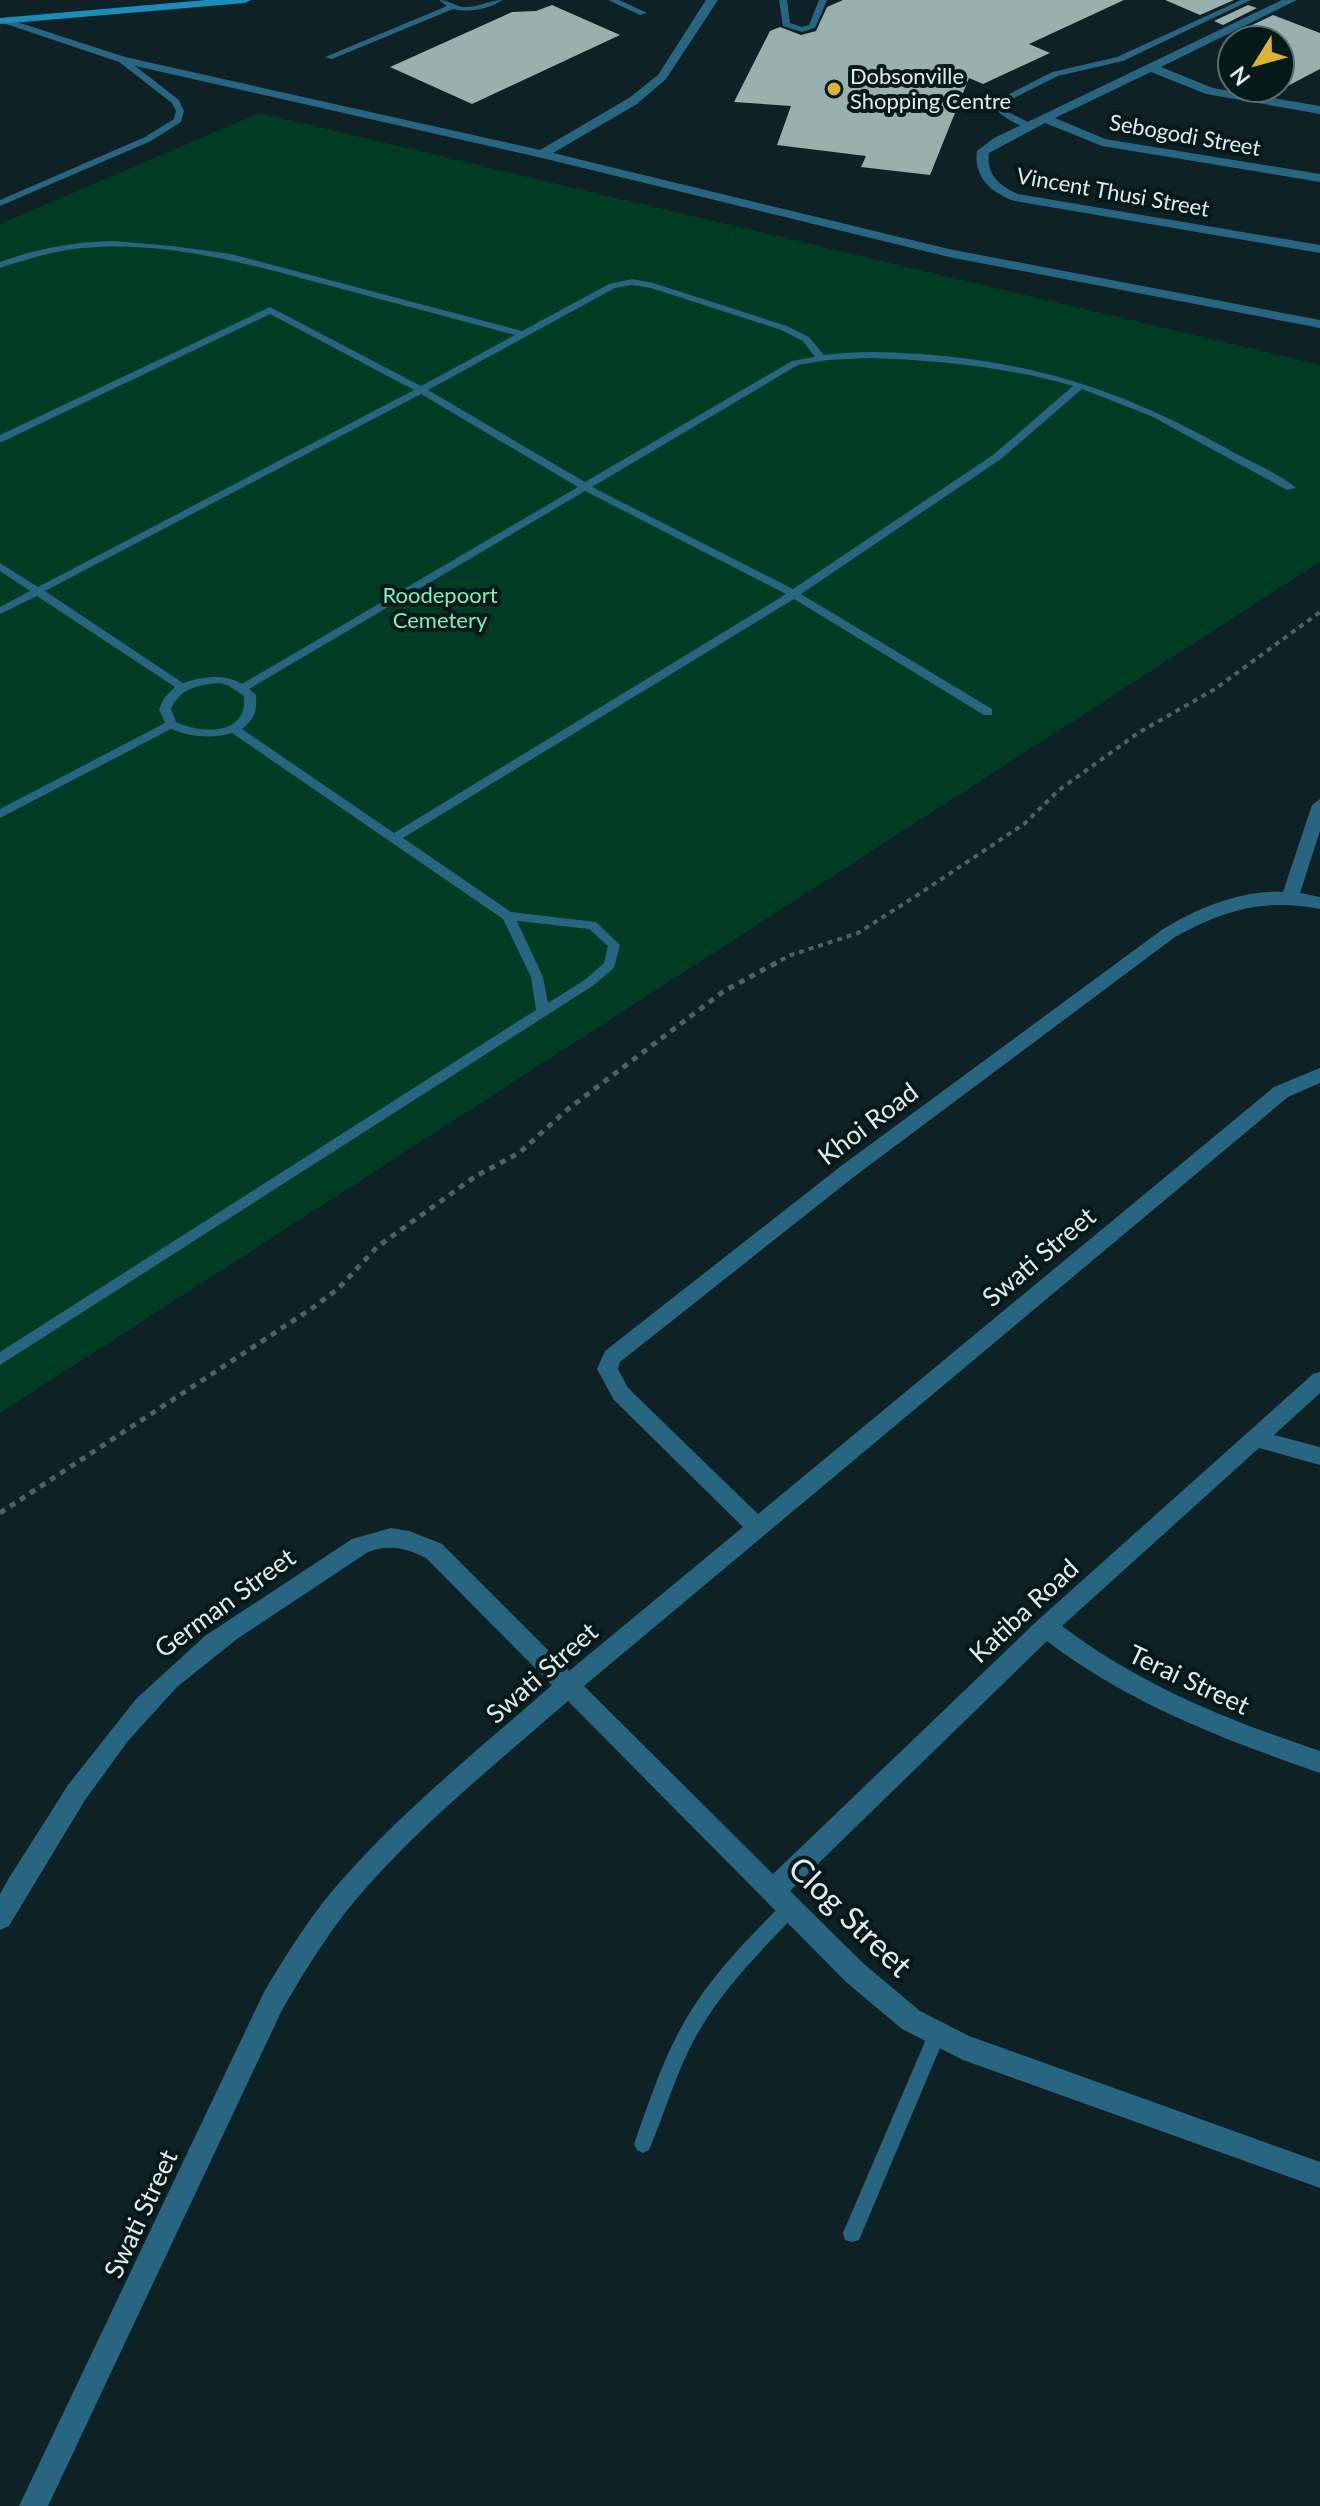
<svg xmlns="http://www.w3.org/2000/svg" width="1320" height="2506" viewBox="0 0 1320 2506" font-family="Lato,sans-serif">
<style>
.green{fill:#003b24}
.building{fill:#9ab0ac}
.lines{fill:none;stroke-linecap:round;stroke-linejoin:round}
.path-far1{stroke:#506164;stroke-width:4;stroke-dasharray:5 5;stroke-linecap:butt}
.path{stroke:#506164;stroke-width:5;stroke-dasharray:6 6;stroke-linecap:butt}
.service{fill:#286580;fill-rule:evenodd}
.minor{fill:#286580;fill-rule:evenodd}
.secondary{fill:#1a8eb8;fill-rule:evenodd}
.poi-dot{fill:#d9b334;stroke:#05181a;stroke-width:3}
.labels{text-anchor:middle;stroke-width:8;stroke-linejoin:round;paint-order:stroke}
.far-poi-label{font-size:22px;fill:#e0eced;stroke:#05181a;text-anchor:start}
.far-street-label{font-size:22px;fill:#e0eced;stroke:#05181a}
.far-park-label{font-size:22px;fill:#7af3b8;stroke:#05181a}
.street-label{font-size:26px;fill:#e0eced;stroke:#05181a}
.near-street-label{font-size:32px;fill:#e0eced;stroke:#05181a}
</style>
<rect width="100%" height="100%" fill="#0e2124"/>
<path class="green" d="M259,113L1320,365V562L0,1413V224Z"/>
<g class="building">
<path d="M843,0H1124L1029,44L1050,53L983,84L969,78L930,175L861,167L866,156L777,145L791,106L734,102L770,31L780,27L801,35L816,31L827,7Z"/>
<path d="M1165,0H1234L1200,15Z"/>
<path d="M552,5L620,35L472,104L390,67L512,12L536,11Z"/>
<path d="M1248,5L1257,8L1223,25L1214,21Z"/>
<path d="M1273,15L1320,33V69L1280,90V40H1261L1240,31Z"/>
</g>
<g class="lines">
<path class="path-far1" d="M772,965L791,955L858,933L916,896L1024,824L1059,790L1138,733L1215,689L1320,612"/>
<path class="path" d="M0,1513L311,1309L338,1289L377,1247L476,1176L519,1153L568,1109L724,991L776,963"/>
<g class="service">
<path d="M439,0C449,0 454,6 464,7C478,8 489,0 503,0C488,9 471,13 453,9L332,59L325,57L447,6Z"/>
<path d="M608,0H619L647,13L640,15Z"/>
<path d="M779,0H787L790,23L802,27L809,25L819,0H827L815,28L802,32L783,26Z"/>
<path d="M1241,0H1251L1123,61L1058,76L1000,105L1008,112L1032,124V128C1016,127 1001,115 990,104L1052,72L1117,57Z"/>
<path d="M119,58H125L179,100L184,111L181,122L151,141L0,206V200L145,137L174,119L176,111L172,103L119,62Z"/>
<path d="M114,241L172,246L231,254L522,331L609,284L632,279L653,283L787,326L809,337L824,355C860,350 897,352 933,355C1049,365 1133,396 1233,452C1253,463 1278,473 1296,488L1287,490L1151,416L1082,389L1001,459L801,594L992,709V715H984L794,599L403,838L511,912L596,922L620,945L614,968L594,985L0,1365V1352L536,1010L531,977L503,919L232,733C212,739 190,737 171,729L0,818V809L165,723L159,709L164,698L175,687L37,596L0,614V607L30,591L0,571V563L38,587L414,390L270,314L4,441L0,442V435L270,307L421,386L515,335C452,318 390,302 327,285C248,264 165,240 82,248C53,251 28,259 0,268V262C38,248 74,242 114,241ZM632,285L651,288L781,330L803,341L815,357L792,361L585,482L428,390L615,288ZM868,358C937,360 1007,367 1073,386L993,455L793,589L592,487L798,365L829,360ZM421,394L578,487L242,684C224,673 202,677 183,683L45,591ZM585,491L786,594L394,833L242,729C255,719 257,711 256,695L249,689ZM221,683L229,686L244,696C248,736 202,734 176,722L171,709C180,688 200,684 221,683ZM517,921L589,929L608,946L604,963L586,979L548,1003L543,977Z"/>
<path d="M791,1899L797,1901L800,1907L797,1913C762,1950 725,1986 699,2031C677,2068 666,2111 649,2150L643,2153L637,2150L634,2144C649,2102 663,2058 686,2019C712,1974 749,1938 785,1901Z"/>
<path d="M936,2027L942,2030L945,2036L859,2240L852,2242L845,2240L843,2233L930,2030Z"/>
</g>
<g class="minor">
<path d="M706,0H718L666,79L637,104L553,153L949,249L1320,320V328L949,257L542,158L122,63L0,22L5,18L125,57L540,150L629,98L658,75Z"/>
<path d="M1282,0H1297L1161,67L1213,88L1320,106V114L1206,94L1151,72L1055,118L1105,139L1320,174V182L1102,146L1045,123L989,153C986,174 999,186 1018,194L1320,245V253L1015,201C992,194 973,177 977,151L994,138Z"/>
<path d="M1320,799V831L1300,893L1320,897V909C1265,898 1223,910 1175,937L855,1176L620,1362L618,1369L628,1388L758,1514L1274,1087L1320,1068V1083L1288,1097L584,1686L773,1874L1038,1620L1313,1374L1320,1372V1393L1274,1435L1320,1447V1465L1259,1448L1062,1626C1141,1686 1228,1720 1320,1751V1773C1223,1739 1129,1704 1047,1641L790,1891L864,1964L920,2011L969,2036L1320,2162V2188L963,2060L902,2029L846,1982L568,1701C499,1761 426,1820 365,1889C333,1925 307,1967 282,2010L48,2506H19L264,1992C289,1950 315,1908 349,1872C410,1804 483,1746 552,1685L426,1558C406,1548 390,1544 368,1552L237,1639L177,1687L128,1741L85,1800L9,1926L0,1930V1894L9,1878L68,1785L136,1699L205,1636L352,1539L391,1528L409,1531L442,1544L569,1671L743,1527L614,1400L597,1369L605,1351L841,1166L1163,929C1200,907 1240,890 1283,892L1312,805Z"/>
</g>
<path class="secondary" d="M206,0H251L245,3L0,24V18Z"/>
</g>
<circle class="poi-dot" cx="834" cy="89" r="8"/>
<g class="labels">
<g class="far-poi-label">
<text x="850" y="84">Dobsonville<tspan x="850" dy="25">Shopping Centre</tspan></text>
</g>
<g class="far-street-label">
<text transform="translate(1185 135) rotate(10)" y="8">Sebogodi Street</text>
<text transform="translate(1113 192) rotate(10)" y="8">Vincent Thusi Street</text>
</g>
<g class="far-park-label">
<text x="440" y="603">Roodepoort<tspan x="440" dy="25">Cemetery</tspan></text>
</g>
<g class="street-label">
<text transform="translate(868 1124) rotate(-37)" y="9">Khoi Road</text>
<text transform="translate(1039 1257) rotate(-40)" y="9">Swati Street</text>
<text transform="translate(225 1603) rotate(-36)" y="9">German Street</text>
<text transform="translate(1024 1611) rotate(-43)" y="9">Katiba Road</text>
<text transform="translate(542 1673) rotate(-41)" y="9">Swati Street</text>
<text transform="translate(1189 1680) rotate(25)" y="9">Terai Street</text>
<text transform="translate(141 2214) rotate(-65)" y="9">Swati Street</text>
</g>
<g class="near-street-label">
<text transform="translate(850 1917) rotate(44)" y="11">Clog Street</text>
</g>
</g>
<g transform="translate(1256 64) rotate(233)"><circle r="38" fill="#05181a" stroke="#5d6d6e" stroke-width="2"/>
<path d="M0-6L14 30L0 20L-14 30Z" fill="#d9b334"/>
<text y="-12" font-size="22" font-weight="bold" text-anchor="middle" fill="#e0eced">N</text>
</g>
</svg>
